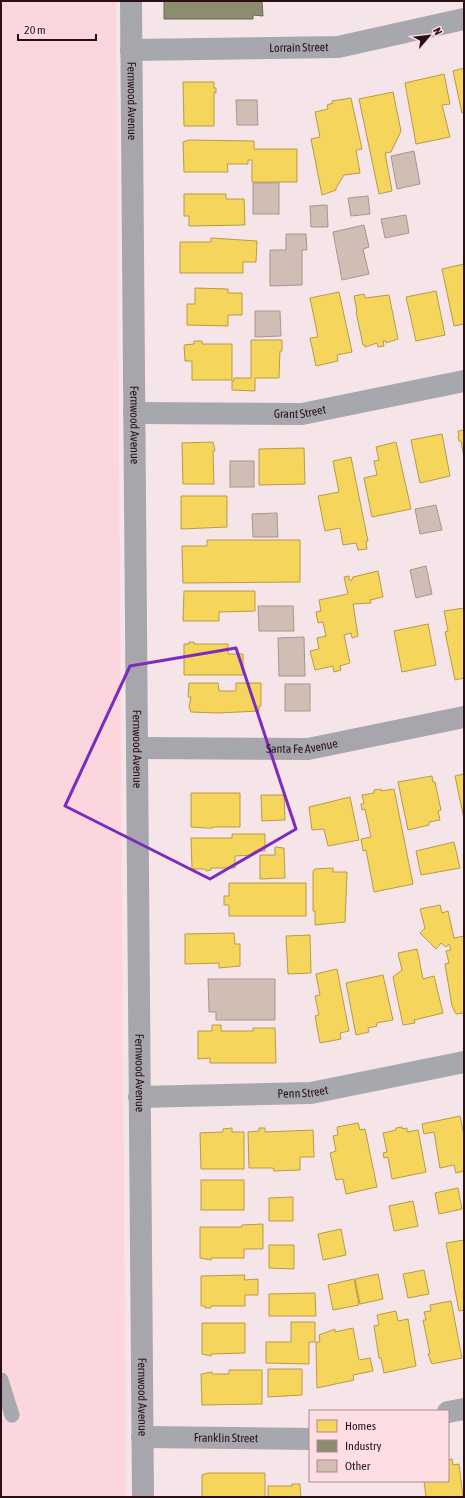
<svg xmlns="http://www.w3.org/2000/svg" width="465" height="1498" viewBox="0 0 465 1498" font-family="'Asap Condensed',sans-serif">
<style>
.built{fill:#fbd6de}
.homes{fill:#f6d55c;stroke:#b99a47}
.industry{fill:#8c8c6e;stroke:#6f6654}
.building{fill:#d0beb5;stroke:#a7968e}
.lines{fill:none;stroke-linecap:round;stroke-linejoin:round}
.lane{stroke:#a6a8ad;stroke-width:15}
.street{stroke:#a6a8ad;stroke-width:22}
.secondary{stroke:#a6a6ac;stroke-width:22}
.marked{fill:none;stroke:#7b2cbf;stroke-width:3;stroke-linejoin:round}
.labels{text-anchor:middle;stroke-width:4;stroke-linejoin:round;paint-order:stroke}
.street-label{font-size:12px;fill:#2a0f16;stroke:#fedde3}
</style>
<rect width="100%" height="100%" fill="#f6e5e8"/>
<path class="built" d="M1,1H116L126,1497H1Z"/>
<g class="homes">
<path d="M464,68V113H462L453,71Z"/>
<path d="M444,74L450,104L442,105L450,137L416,144L405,83Z"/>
<path d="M183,82H214V88H216V93L214,92V126H184Z"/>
<path d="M393,92L401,131L391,152L385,153L392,191L379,194L359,99Z"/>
<path d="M351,98L362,149L356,150L360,173L344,175L336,188V190L322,195L311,139L320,137L315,112L328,109L327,105L333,103L332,101Z"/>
<path d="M189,140L254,141V149H297V182H252V160H248V164H227L228,172H184L183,142Z"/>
<path d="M184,194H226V199H244L245,225L189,226V216H184Z"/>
<path d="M211,238L257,241L256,262H243V273H180V242H211Z"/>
<path d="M464,264V324L454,326L442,269Z"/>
<path d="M195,288L228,289V293H242V315H228V326L187,325V304H195Z"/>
<path d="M436,291L445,335L416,341L406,297Z"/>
<path d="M339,292L352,352L337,355L338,361L316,366L310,338L318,337L310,298Z"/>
<path d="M364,294L365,298L389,295L398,339L386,343V341H383L384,346L378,347L377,343L365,347V345H363L356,312L357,311L354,296Z"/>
<path d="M251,340H282V351H280L279,378H255V391L232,390V381H234V378H251Z"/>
<path d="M194,341H202V344H232V380H192V361H185L184,345L194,344Z"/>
<path d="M464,430V458L461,441H459L458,436H459L458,431Z"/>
<path d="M442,434L450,476L420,483L411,440Z"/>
<path d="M213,442L215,451H213L214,484H183L182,443Z"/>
<path d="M396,442L411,509L372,517L364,478L377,475L374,461L379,460L376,447Z"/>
<path d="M304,448L305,484L259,485V449Z"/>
<path d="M351,457L368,541H366L367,549L358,550L356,543L343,545L340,528L325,531L318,496L339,492L333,461Z"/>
<path d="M181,496H227V527L181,529Z"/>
<path d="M207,540H300V582L183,583L182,546H207Z"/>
<path d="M378,571L383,597L370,600L371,603L353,604L358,636L352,638L351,633L344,635L350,663L340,666L341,670L334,672L333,666L315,670L310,651L319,649L317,638L326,636L323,622L318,623L316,612L321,611L319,600L348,594L344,577L349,576V580H352L353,577Z"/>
<path d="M184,591H255V611L219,612V621H183Z"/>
<path d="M464,608V678L455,680L445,632L448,631L444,611Z"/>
<path d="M428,624L436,665L402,672L394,631Z"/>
<path d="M189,642H194V644H228V654H243V675H184V644H189Z"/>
<path d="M189,683H218L219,691H236V683H261V706H259V711L218,713L191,712L189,707L191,697H188Z"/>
<path d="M464,774V819L455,776Z"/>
<path d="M432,776L433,782H435L441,810L438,811L440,820L429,822V825L408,830L398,782Z"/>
<path d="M381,789V791L394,789L413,884L374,892L366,850L363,851L361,839L371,837L365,809L362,810L361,804L364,803L362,795L374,793V790Z"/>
<path d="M191,793H240V827H213V828H207L191,827Z"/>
<path d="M261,795H284L285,820L262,821Z"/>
<path d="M350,797L359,840L328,846L324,829L312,830L309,807Z"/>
<path d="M232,834H265V851H254V855L235,856V868H211V870L206,871V869H192L191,838H232Z"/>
<path d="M454,842L460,868L421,875L416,851Z"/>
<path d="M275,847L284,848L285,878L260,879V855H275Z"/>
<path d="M333,868V872H347L345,922L315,925V911H313V871L315,869Z"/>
<path d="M229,883H306V916H229V905H224V896H229Z"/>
<path d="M440,905L442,913L448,911L454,938L464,936V1013L456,1014L452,1006L445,964L449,963L446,951L451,950L449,944L446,947L441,943L436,949L420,933L425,928L420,909Z"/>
<path d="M234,933L235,944H240V966L219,968V963L185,964V934Z"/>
<path d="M310,935L311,973L288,974L286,936Z"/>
<path d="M417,949L423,979L434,976L443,1013L414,1020L415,1023L403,1025L393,977L402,970L398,953Z"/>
<path d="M337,969L349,1031L340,1033L341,1039L320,1043L315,1016L319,1015L315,996L320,995L316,974Z"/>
<path d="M383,975L393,1020L376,1023L377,1026L368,1028L369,1032L356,1035L346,983Z"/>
<path d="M212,1025H221V1031H253V1028H275L276,1063H210V1058L198,1059V1031H212Z"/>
<path d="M460,1116L464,1135V1171L456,1173L454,1165L440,1168L434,1132L424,1134L422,1124Z"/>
<path d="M358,1123L360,1130L365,1129L377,1187L346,1194L343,1179L336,1180L330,1153L336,1151L333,1136L338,1135L337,1127Z"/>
<path d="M402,1127V1129L407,1128V1132L418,1130L426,1172L392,1179L388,1157L384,1158L383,1153L387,1152L383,1133L396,1130V1128Z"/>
<path d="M232,1128V1132H244V1169H201L200,1133L223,1132V1129Z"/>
<path d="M259,1128H265V1132L313,1130L314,1157H300V1170L274,1171L273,1168H249L248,1132L259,1131Z"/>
<rect x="201" y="1180" width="43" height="30"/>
<path d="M458,1188L462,1209L439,1214L435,1193Z"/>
<path d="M293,1197V1221H269V1198Z"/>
<path d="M413,1201L418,1226L394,1231L389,1206Z"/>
<path d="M263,1224V1249H244V1258H211V1260L200,1258V1227H242V1225Z"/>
<path d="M341,1229L346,1255L323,1260L318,1234Z"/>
<path d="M464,1240V1310L459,1311L446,1243Z"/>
<path d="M269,1245H294V1269L269,1268Z"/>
<path d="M424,1270L429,1294L408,1298L403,1274Z"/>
<path d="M378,1274L383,1299L360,1304L355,1279Z"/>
<path d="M245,1275L244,1280L258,1279V1295H245V1306H211V1308H205V1306H201V1276Z"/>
<path d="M354,1279L359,1305L333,1310L328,1285Z"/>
<path d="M315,1293L316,1316H269V1294Z"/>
<path d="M451,1301L462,1358L432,1364L428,1354H430L423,1320H426L424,1312L431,1311L430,1305Z"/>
<path d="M396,1311L398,1321L408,1319L416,1366L384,1373L381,1358H379L374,1326L379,1325L377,1315Z"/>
<path d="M291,1322H315V1342H309V1364L266,1363V1342H291Z"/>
<path d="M202,1323H245V1353L211,1354V1356L202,1354Z"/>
<path d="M353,1328L359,1360L370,1358L373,1371L353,1375L354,1380L317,1388L316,1342H320L319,1335L335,1329V1332Z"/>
<path d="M268,1369H302V1395L268,1397Z"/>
<path d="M229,1370H262V1404L202,1405L201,1374L212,1372V1374H229Z"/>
<path d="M452,1459L453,1465L459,1464L463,1497H426L424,1481H448V1460Z"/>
<path d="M208,1473H265V1497H202V1475Z"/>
<path d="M292,1484H300L301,1497H268V1486H292Z"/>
</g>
<path class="industry" d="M164,1H262L263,16L253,15V19H164Z"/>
<g class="building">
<path d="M236,100H257L258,125H237Z"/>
<path d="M414,151L420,184L397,189L391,156Z"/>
<rect x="253" y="183" width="26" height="31"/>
<path d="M368,196L370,214L351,216L348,198Z"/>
<path d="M327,205L328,227H311L310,206Z"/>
<path d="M406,215L409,233L385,238L381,219Z"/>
<path d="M364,225L369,247L363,249L369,274L342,280L333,232Z"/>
<path d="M286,234H306L307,250H302V285L270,286V250H286Z"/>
<path d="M255,311H280L281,336L255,337Z"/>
<rect x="230" y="461" width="24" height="26"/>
<path d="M436,505L442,530L420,534L415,509Z"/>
<path d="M277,513L278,537H253L252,514Z"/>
<path d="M426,566L432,594L416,598L410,570Z"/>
<path d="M258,606H293L294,631H259Z"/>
<path d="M304,637L305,676H279L278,638Z"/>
<rect x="285" y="684" width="25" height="27"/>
<path d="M208,979H275V1020H216V1012H209Z"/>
</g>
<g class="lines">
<path class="lane" d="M1,1380L12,1415"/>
<g class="street">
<path id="s1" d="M131,50L338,47L464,19"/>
<path id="s2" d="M134,413L302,414L464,381"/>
<path id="s3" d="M139,1097L311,1093L464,1062"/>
<path d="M448,1412L464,1409"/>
<path id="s4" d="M142,1437L310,1439"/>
</g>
<g class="secondary">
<path id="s5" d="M131,1L143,1497"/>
<path id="s6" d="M137,748L308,749L464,717"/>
</g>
</g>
<path class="marked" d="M236,648L296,829L210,879L65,806L130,666Z"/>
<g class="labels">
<g class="street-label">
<text dy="4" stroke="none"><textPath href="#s1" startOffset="168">Lorrain Street</textPath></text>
<text dy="4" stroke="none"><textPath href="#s5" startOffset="100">Fernwood Avenue</textPath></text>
<text dy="4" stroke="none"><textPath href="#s2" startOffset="166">Grant Street</textPath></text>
<text dy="4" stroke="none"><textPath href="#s5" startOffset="424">Fernwood Avenue</textPath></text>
<text dy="4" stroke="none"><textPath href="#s6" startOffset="165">Santa Fe Avenue</textPath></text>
<text dy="4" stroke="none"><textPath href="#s5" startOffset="748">Fernwood Avenue</textPath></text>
<text dy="4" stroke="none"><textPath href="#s5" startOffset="1072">Fernwood Avenue</textPath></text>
<text dy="4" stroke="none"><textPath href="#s3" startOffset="164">Penn Street</textPath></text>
<text dy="4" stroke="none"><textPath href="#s5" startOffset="1396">Fernwood Avenue</textPath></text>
<text dy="4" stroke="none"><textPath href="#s4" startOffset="84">Franklin Street</textPath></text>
</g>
</g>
<rect width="465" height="1498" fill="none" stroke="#2a0f16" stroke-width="4"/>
<rect x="309" y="1410" width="140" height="72" fill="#fedde3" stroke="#a98b91"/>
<rect x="317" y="1420" width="20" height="12" fill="#f6d55c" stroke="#a98b91"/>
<text x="345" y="1430" font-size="12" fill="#2a0f16">Homes</text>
<rect x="317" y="1440" width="20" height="12" fill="#8c8c6e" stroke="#a98b91"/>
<text x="345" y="1450" font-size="12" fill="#2a0f16">Industry</text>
<rect x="317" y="1460" width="20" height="12" fill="#d0beb5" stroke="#a98b91"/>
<text x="345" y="1470" font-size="12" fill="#2a0f16">Other</text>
<g transform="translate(429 36) rotate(62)" stroke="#fedde3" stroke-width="3" paint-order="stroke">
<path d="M0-3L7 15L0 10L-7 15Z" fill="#2a0f16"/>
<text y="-6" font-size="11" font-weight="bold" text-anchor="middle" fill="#2a0f16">N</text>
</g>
<path d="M18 34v6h78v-6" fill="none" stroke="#2a0f16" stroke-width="2"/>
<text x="24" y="34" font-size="12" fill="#2a0f16" stroke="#fedde3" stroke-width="3" paint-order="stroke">20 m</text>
</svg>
